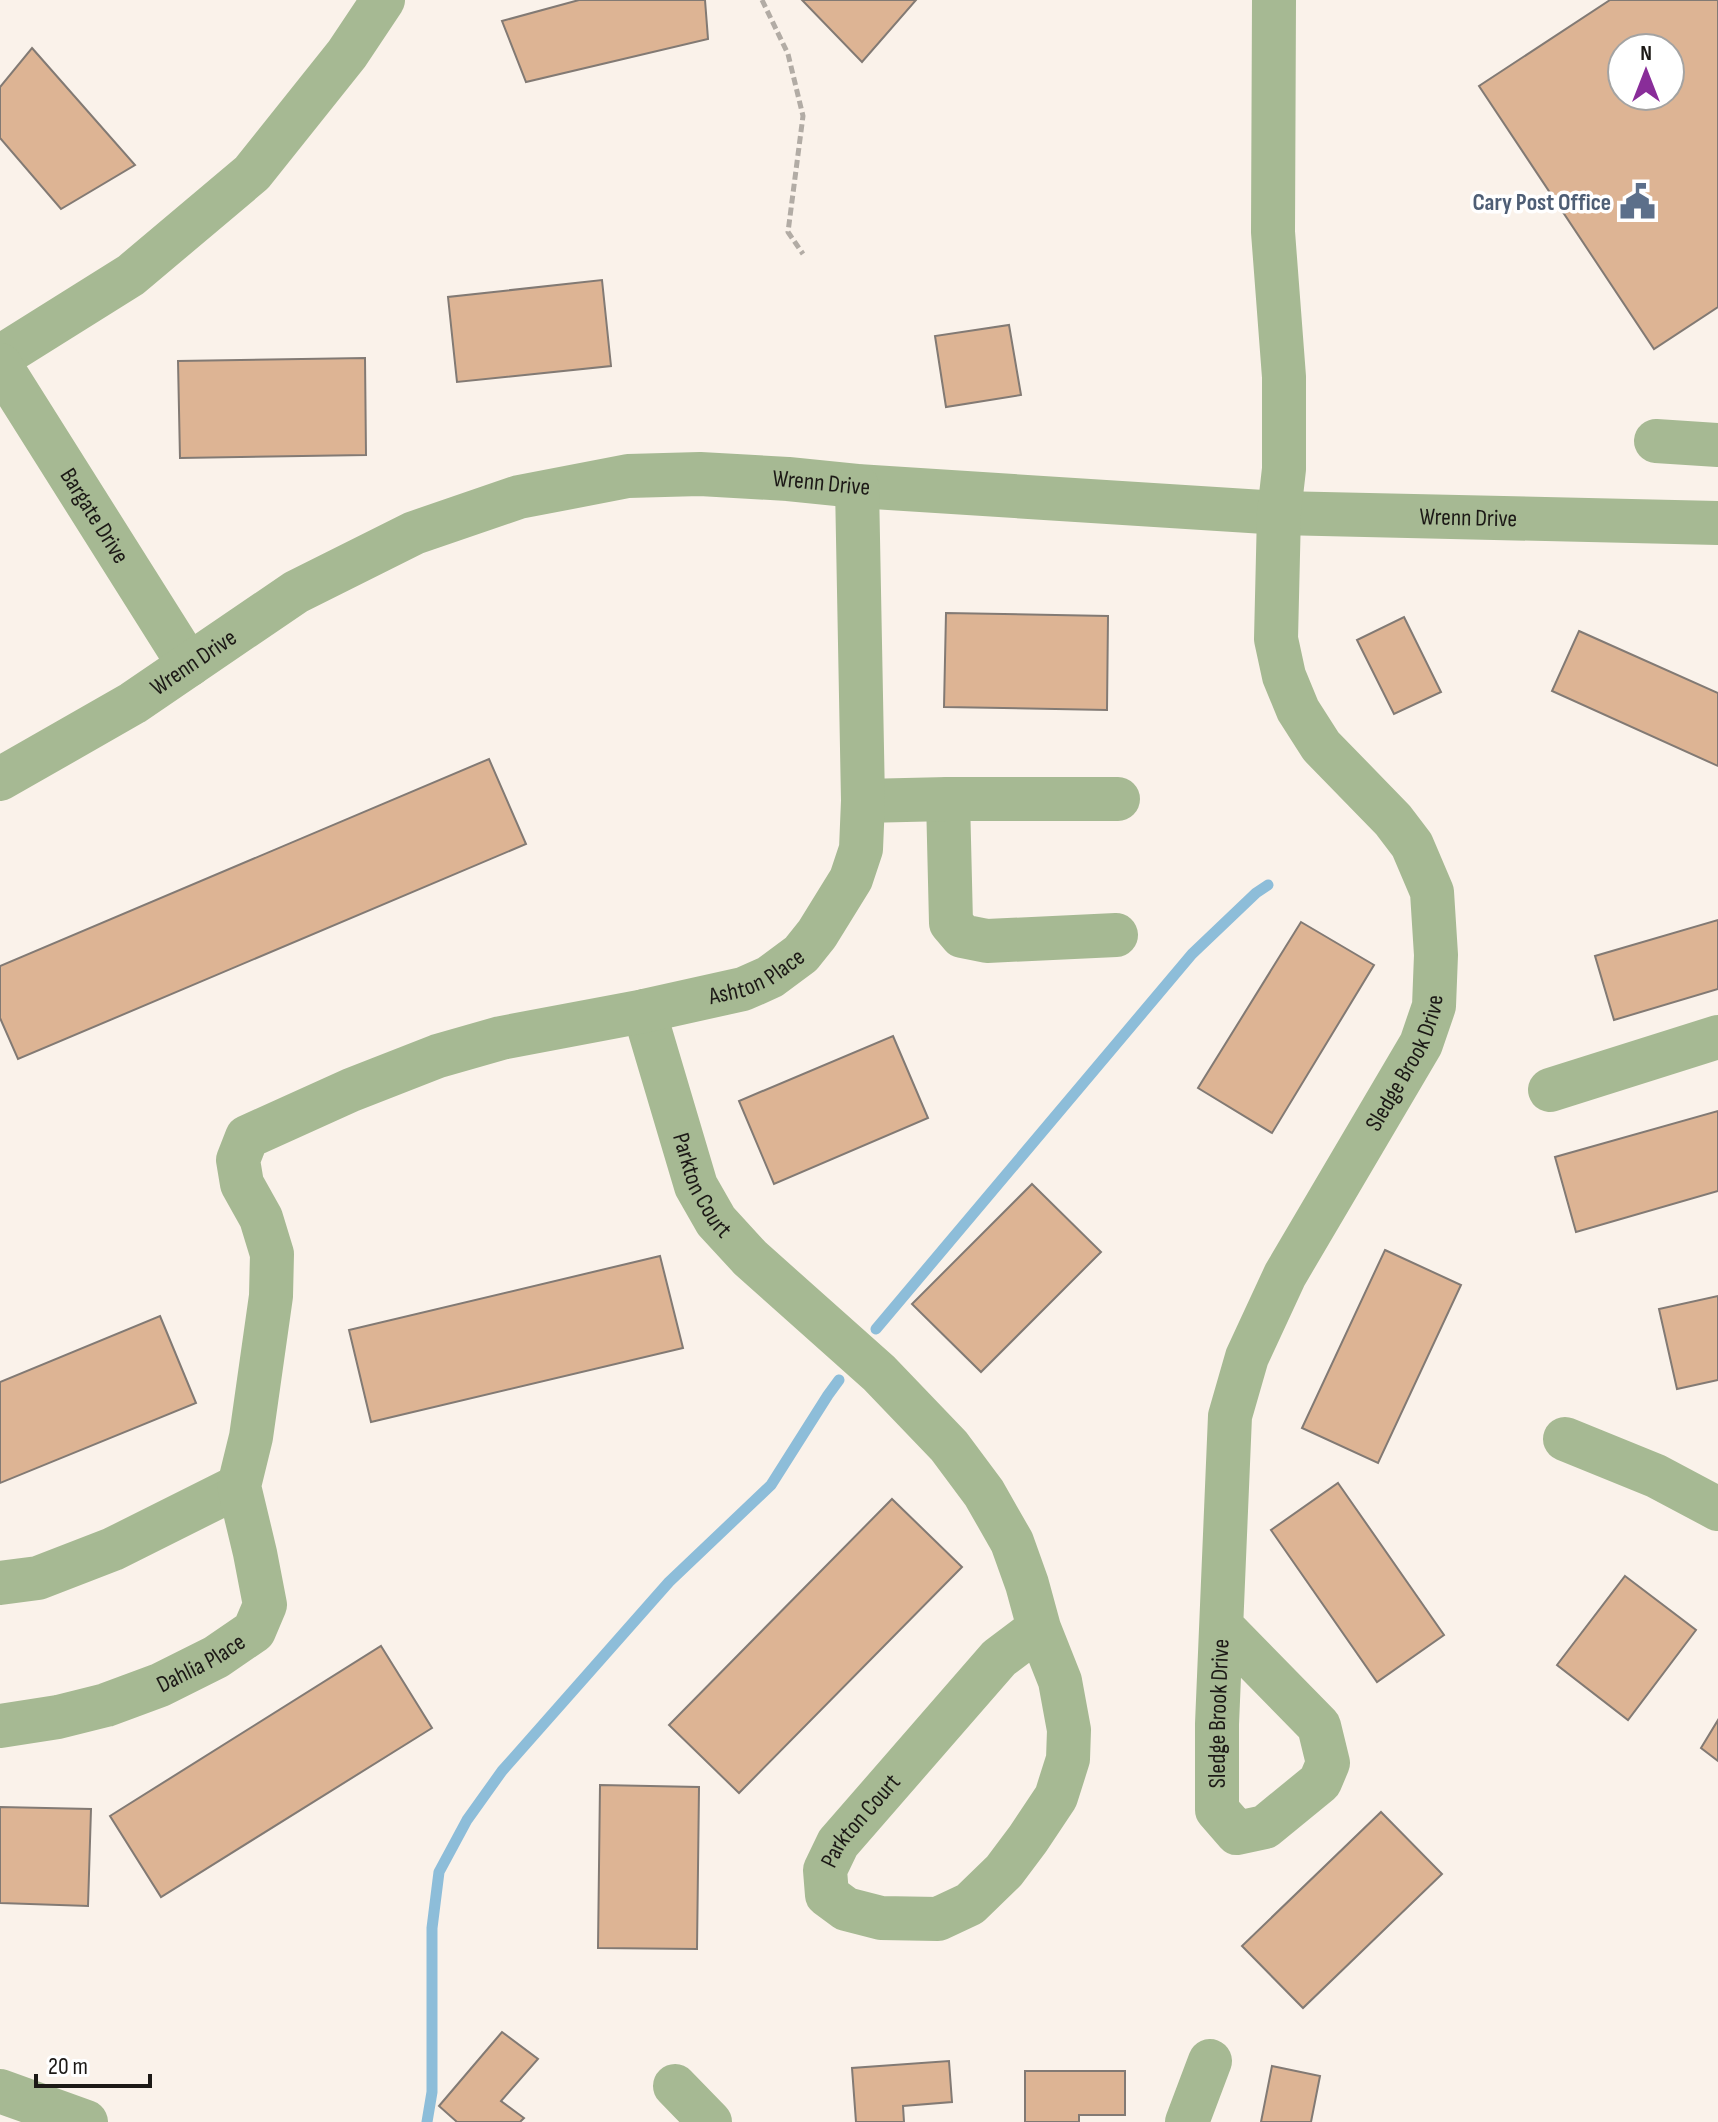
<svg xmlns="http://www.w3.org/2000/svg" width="1718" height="2122" viewBox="0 0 1718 2122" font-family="'Sofia Sans Condensed',sans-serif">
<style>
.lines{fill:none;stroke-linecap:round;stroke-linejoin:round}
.stream{stroke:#8dbdd9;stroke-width:11}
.building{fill:#ddb494;stroke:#827a74;stroke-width:2;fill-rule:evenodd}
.path{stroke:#b2aca5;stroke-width:5;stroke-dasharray:8 4;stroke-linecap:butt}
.minor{stroke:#a6b993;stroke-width:44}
.labels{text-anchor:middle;stroke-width:7;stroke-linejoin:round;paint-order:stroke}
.service-label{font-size:24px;font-weight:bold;fill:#4e5e75;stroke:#fff;text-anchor:end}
.street-label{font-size:24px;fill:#1c1916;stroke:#fff}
</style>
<rect width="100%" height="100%" fill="#faf2ea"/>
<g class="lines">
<g class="stream">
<path d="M876,1329L1192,954L1256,893L1268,885"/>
<path d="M427,2122L432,2092V1928L439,1872L467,1820L502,1771L669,1582L771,1485L828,1395L839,1380"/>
</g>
</g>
<g class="building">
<path d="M579,0H705L708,39L526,82L502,21Z"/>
<path d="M802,0H916L862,62Z"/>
<path d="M1610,0H1718V307L1654,349L1479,86ZM1622,48H1670V96H1622Z"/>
<path d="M32,48L135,165L61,209L0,138V87Z"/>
<path d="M602,280L611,366L457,382L448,297Z"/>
<path d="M1009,325L1021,395L946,407L935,336Z"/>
<path d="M365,358L366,455L180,458L178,361Z"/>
<path d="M946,613L1108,616L1107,710L944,707Z"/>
<path d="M1404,617L1441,692L1394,714L1357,640Z"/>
<path d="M1579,631L1718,693V766L1552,691Z"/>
<path d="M489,759L526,844L18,1059L0,1018V966Z"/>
<path d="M1718,920V989L1614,1020L1595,956Z"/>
<path d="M1301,922L1374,965L1272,1133L1198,1088Z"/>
<path d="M893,1036L928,1118L774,1184L739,1101Z"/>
<path d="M1718,1111V1191L1576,1232L1555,1157Z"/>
<path d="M1032,1184L1101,1252L981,1372L912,1304Z"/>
<path d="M1385,1250L1461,1285L1378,1463L1302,1428Z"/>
<path d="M660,1256L683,1348L371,1422L349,1330Z"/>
<path d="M1718,1296V1380L1677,1389L1659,1309Z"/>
<path d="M160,1316L196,1403L0,1483V1382Z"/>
<path d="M1338,1483L1444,1635L1377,1682L1271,1530Z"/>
<path d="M892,1499L962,1567L739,1793L669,1725Z"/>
<path d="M1625,1576L1696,1630L1628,1720L1557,1665Z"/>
<path d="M381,1646L432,1728L161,1897L110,1816Z"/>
<path d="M1718,1720V1761L1701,1748Z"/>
<path d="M600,1785L699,1787L697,1949L598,1948Z"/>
<path d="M0,1807L91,1809L88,1906L0,1903Z"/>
<path d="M1381,1812L1442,1874L1303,2008L1242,1946Z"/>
<path d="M502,2032L538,2059L501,2101L524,2118L520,2122H457L439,2106Z"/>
<path d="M949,2061L952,2102L903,2106L904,2122H856L852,2068Z"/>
<path d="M1272,2066L1320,2076L1311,2122H1261Z"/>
<path d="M1025,2071H1125V2115H1079V2122H1025Z"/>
</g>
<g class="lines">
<path class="path" d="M762,0L788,54L803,116L788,232L803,254"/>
<g class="minor">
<path d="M0,357L131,275L252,173L347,54L383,0"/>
<path id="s1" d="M0,365L189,665"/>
<path d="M1656,441L1718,445"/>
<path id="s2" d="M0,779L133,703L296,592L414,533L519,497L628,476L700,474L788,479L857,486L1279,513L1718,523"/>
<path d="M948,799L951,923L962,936L987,941L1116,935"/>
<path d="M863,801L948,799H1118"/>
<path id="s3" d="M644,1011L696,1186L716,1221L750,1258L879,1373L949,1446L984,1493L1012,1542L1027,1584L1039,1628L1060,1681L1069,1730L1068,1759L1056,1797L1028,1839L1004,1871L970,1904L938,1919L881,1918L846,1909L827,1895L825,1870L838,1843L999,1658L1039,1628"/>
<path d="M1550,1090L1718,1037"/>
<path d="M1565,1439L1656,1476L1718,1509"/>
<path d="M0,1583L38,1578L113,1549L239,1486"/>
<path id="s4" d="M1222,1627L1319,1726L1328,1763L1320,1782L1265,1827L1237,1833L1217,1810V1724L1230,1416L1247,1357L1285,1275L1421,1044L1434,1006L1436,955L1432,892L1412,845L1393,820L1321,746L1298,710L1284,676L1276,639L1279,513L1284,469V377L1273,232L1274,0"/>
<path id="s5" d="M0,1726L58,1717L106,1705L160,1685L216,1657L254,1631L265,1605L255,1553L239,1486L251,1437L271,1296L272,1254L261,1218L242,1184L238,1160L247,1137L351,1090L438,1056L501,1038L644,1011L743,989L770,977L801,954L817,934L851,879L861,849L863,801L857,486"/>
<path d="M675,2086L710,2122"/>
<path d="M0,2091L86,2122"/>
<path d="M1187,2122L1210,2061"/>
</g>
</g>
<defs>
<symbol id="civic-bare" viewBox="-9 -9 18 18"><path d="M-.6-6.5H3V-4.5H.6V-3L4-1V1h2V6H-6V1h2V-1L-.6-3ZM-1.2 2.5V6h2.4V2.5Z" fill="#5c6f8a" stroke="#fff" stroke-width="2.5" paint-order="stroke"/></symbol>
</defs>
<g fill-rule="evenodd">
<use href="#civic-bare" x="1612" y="176" width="51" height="51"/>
</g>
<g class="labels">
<g class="service-label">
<text x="1611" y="210">Cary Post Office</text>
</g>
<g class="street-label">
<text dy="8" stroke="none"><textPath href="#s2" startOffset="898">Wrenn Drive</textPath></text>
<text dy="8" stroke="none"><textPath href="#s1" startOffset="178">Bargate Drive</textPath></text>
<text dy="8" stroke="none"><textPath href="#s2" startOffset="1546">Wrenn Drive</textPath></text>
<text dy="8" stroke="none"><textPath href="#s2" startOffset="226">Wrenn Drive</textPath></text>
<text dy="8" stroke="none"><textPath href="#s5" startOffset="1322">Ashton Place</textPath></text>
<text dy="8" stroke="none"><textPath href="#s4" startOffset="1118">Sledge Brook Drive</textPath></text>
<text dy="8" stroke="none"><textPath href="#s3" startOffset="184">Parkton Court</textPath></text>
<text dy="8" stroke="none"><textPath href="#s5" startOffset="212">Dahlia Place</textPath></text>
<text dy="8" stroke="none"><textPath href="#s4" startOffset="424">Sledge Brook Drive</textPath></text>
<text dy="8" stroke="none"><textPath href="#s3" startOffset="1304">Parkton Court</textPath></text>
</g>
</g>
<g transform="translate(1646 72)"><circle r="38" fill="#ffffff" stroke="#a4a3a2" stroke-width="2"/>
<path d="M0-6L14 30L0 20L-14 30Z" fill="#892d99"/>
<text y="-12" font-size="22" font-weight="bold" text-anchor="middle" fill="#1c1916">N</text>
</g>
<path d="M36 2074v12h114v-12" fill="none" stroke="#1c1916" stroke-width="4"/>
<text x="48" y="2074" font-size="24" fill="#1c1916" stroke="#ffffff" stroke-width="6" paint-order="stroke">20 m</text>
</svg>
